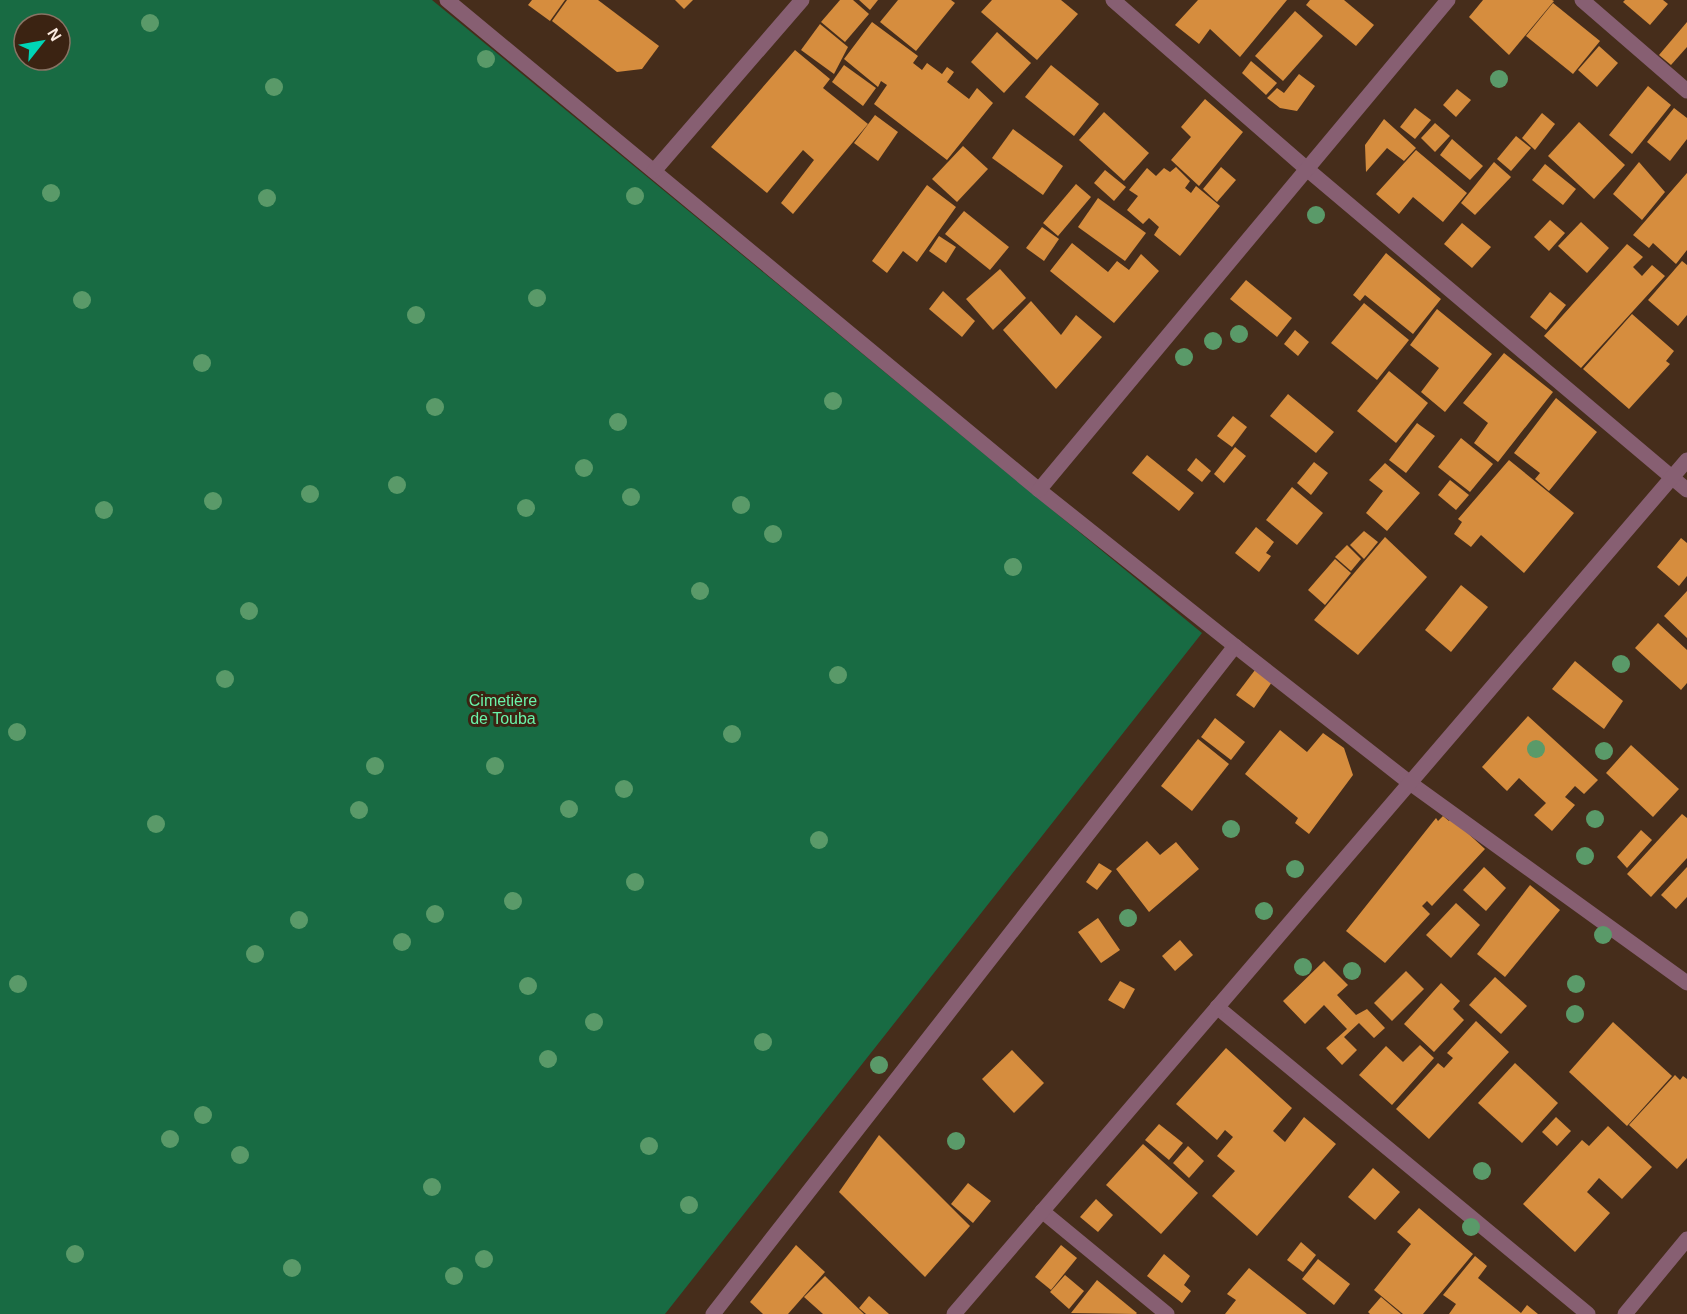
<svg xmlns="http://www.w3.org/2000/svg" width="1687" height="1314" viewBox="0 0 1687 1314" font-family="Helvetica,sans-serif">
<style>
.green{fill:#186b43;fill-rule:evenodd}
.building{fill:#d68d3e}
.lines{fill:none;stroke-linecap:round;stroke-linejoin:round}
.minor{stroke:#875f72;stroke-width:15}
.tree{fill:#5a9a69}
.labels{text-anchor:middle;stroke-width:6;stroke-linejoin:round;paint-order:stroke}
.park-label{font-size:16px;fill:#6af3a9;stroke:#3b2312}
</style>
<rect width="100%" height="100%" fill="#462d1b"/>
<path class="green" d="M0,0H432L1202,633L665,1314H0ZM24,24H60V60H24Z"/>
<g class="building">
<path d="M532,0H565L550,21L528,5Z"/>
<path d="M567,0H598L659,46L642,69L617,72L552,21Z"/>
<path d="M675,0H693L684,9Z"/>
<path d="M840,0H853L869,14L845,42L821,22Z"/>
<path d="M859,0H878L870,10Z"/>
<path d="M898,0H951L955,3L916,51L880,22Z"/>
<path d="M992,0H1061L1078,14L1037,60L981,12Z"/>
<path d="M1198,0H1287L1240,57L1210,29L1199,44L1175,25Z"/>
<path d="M1310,0H1344L1374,25L1356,46L1306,5Z"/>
<path d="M1483,0H1552L1554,1L1509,55L1469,17Z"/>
<path d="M1625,0H1663L1668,4L1650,25L1623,2Z"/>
<path d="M1553,3L1600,41L1573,74L1526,36Z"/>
<path d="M1295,11L1323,36L1283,81L1255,56Z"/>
<path d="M872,22L918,56L913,63L922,70L927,63L942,74L947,67L954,72L947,82L969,99L977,88L993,103L947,160L874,104L887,85L881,81L878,87L844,59Z"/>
<path d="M1687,22V47L1671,65L1659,55Z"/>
<path d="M820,24L848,47L834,74L801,50Z"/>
<path d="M997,32L1031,63L1004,93L971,62Z"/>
<path d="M1599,46L1618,63L1597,87L1578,70Z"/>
<path d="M795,50L830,79L823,88L868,124L793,214L781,203L814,160L803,150L767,193L711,147Z"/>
<path d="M1251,61L1277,83L1266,95L1242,73Z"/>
<path d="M844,65L876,88L863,106L832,82Z"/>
<path d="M1051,65L1099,104L1074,136L1025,97Z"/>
<path d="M1299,74L1315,86L1297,111L1280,108L1267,98L1277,88L1284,93Z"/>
<path d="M1648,86L1671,105L1632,154L1609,135Z"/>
<path d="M1457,89L1471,100L1456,117L1443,105Z"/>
<path d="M1205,99L1243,132L1199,186L1171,160L1191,137L1181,127Z"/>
<path d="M1415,108L1431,120L1415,139L1400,127Z"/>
<path d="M1674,108L1687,118V139L1670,161L1647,142Z"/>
<path d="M1104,112L1149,153L1124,181L1079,140Z"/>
<path d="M1542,113L1555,124L1535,150L1522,138Z"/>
<path d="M875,115L898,132L878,161L854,143Z"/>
<path d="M1384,119L1416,148L1404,161L1387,148L1366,172L1365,145Z"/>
<path d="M1579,122L1625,165L1594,199L1548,156Z"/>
<path d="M1435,123L1450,136L1435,152L1421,138Z"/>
<path d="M1013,129L1063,166L1043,195L992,158Z"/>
<path d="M1516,136L1531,148L1511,171L1497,159Z"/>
<path d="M1452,139L1483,166L1470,180L1440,155Z"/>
<path d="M963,146L988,169L957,202L932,179Z"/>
<path d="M1416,150L1467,193L1443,222L1413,197L1399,214L1376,194Z"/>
<path d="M1494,162L1511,177L1475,215L1461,203Z"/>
<path d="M1639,162L1665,192L1642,220L1613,194Z"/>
<path d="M1545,164L1576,189L1563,205L1532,180Z"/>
<path d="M1176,167L1190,181L1185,188L1191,193L1196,186L1220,206L1180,256L1154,235L1159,227L1149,218L1143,224L1127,210L1138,196L1129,190L1147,168L1156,176L1164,168L1170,172Z"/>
<path d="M1221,167L1236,180L1217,202L1203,189Z"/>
<path d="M1105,170L1126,187L1114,201L1094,183Z"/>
<path d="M1687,173V250L1676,264L1653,243L1649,248L1633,235Z"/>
<path d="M1076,184L1091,197L1058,236L1043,223Z"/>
<path d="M927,185L956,207L917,262L903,251L887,273L872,261Z"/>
<path d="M1098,198L1146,233L1125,261L1078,227Z"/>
<path d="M964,211L1009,247L990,270L945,234Z"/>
<path d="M1550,220L1565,233L1549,251L1534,237Z"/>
<path d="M1581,222L1609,248L1587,273L1558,246Z"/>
<path d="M1462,223L1491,247L1472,268L1444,244Z"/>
<path d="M1042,227L1059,239L1044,261L1026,248Z"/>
<path d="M939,236L956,247L946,263L929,251Z"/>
<path d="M1072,243L1108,272L1117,261L1129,270L1141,254L1159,271L1114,323L1050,271Z"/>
<path d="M1627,244L1643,257L1633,267L1642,276L1652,265L1665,276L1581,368L1544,336Z"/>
<path d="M1386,253L1441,299L1413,334L1365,295L1360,301L1353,295Z"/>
<path d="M1682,261L1687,265V315L1678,326L1648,300Z"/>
<path d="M1000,269L1026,298L993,330L966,299Z"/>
<path d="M1246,280L1292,318L1277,337L1230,299Z"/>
<path d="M943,291L975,321L962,337L929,309Z"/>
<path d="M1550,292L1566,305L1546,330L1530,317Z"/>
<path d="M1031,301L1061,335L1076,315L1102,337L1056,389L1003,330Z"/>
<path d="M1364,303L1409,340L1377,380L1331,343Z"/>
<path d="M1437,309L1492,354L1445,412L1421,392L1439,368L1410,345Z"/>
<path d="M1632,314L1674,351L1666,361L1670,364L1629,409L1583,369Z"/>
<path d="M1295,330L1309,342L1298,356L1284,344Z"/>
<path d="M1504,353L1553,392L1498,462L1474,443L1488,423L1463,403Z"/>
<path d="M1389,371L1428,403L1396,443L1357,411Z"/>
<path d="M1288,394L1334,432L1316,453L1270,416Z"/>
<path d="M1556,398L1597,432L1549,491L1535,479L1540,473L1514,453Z"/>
<path d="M1233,416L1247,427L1232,447L1217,436Z"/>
<path d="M1417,423L1435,436L1406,473L1389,460Z"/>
<path d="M1461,438L1493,464L1470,492L1438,467Z"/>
<path d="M1235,447L1246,456L1224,483L1214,474Z"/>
<path d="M1147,455L1194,493L1179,511L1132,473Z"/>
<path d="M1196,458L1211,471L1202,482L1187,470Z"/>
<path d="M1509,460L1574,513L1524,573L1481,535L1471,547L1454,534L1462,522L1458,519Z"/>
<path d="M1314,462L1328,473L1311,495L1297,483Z"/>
<path d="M1385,463L1420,493L1387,531L1366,513L1383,491L1369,480Z"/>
<path d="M1450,480L1469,495L1456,510L1438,495Z"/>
<path d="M1292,487L1323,513L1297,545L1266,520Z"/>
<path d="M1256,527L1274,542L1266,553L1271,556L1259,572L1235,553Z"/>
<path d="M1364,531L1378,542L1364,559L1350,545Z"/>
<path d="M1385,537L1427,577L1358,655L1314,620Z"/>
<path d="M1681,538L1687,543V576L1679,586L1657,567Z"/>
<path d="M1347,545L1361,559L1351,571L1335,557Z"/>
<path d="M1335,559L1351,573L1325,605L1308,590Z"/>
<path d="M1461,585L1488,607L1451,652L1425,630Z"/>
<path d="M1687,591V638L1664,616Z"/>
<path d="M1658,623L1687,650V683L1681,690L1635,648Z"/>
<path d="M1575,661L1623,701L1604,729L1552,689Z"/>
<path d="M1255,670L1272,682L1254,708L1236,695Z"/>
<path d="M1528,716L1598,780L1584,794L1575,786L1565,797L1575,805L1552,831L1534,815L1546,803L1519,778L1507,791L1482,767Z"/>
<path d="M1215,718L1245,742L1231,760L1201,737Z"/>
<path d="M1280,730L1307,752L1323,733L1344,748L1353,775L1309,834L1295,823L1298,818L1245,774Z"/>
<path d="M1198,739L1229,764L1192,811L1161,786Z"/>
<path d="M1631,745L1679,789L1653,817L1606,773Z"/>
<path d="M1682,814L1687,818V858L1651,897L1627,874Z"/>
<path d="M1443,816L1449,821L1451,818L1485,849L1432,906L1427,901L1422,906L1430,914L1385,963L1346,931L1436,818L1438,821Z"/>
<path d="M1641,830L1652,840L1627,868L1617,857Z"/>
<path d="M1147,841L1160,855L1176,842L1199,869L1149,912L1116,869Z"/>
<path d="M1099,863L1112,871L1097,890L1086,882Z"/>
<path d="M1484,867L1506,888L1486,911L1463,890Z"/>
<path d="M1687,867V897L1676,909L1661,895Z"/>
<path d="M1530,885L1560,910L1505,977L1477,954Z"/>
<path d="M1456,903L1480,925L1451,958L1426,935Z"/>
<path d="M1098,918L1120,950L1101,963L1078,932Z"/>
<path d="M1180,940L1193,955L1175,971L1162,956Z"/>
<path d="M1324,961L1348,985L1337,995L1356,1015L1367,1009L1385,1028L1374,1038L1359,1023L1344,1037L1357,1050L1342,1065L1326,1048L1347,1029L1324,1005L1305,1024L1283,1001Z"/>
<path d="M1406,971L1424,989L1392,1021L1374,1003Z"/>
<path d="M1495,977L1527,1006L1501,1034L1469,1005Z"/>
<path d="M1120,981L1135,989L1124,1009L1108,1000Z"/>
<path d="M1441,983L1460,1001L1453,1009L1464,1020L1434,1052L1404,1024Z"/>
<path d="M1476,1021L1509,1052L1429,1139L1396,1109L1438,1063L1444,1068L1453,1058L1447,1053Z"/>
<path d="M1613,1022L1672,1076L1627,1126L1569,1072Z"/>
<path d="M1420,1045L1434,1058L1392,1105L1359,1075L1386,1046L1403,1062Z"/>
<path d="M1226,1048L1292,1108L1273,1131L1285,1142L1304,1117L1336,1144L1257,1236L1212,1196L1235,1171L1217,1156L1233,1137L1225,1130L1217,1140L1176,1104Z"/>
<path d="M1012,1050L1044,1083L1014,1113L982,1079Z"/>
<path d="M1515,1063L1558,1103L1522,1143L1478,1103Z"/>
<path d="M1675,1075L1680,1080L1683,1076L1687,1079V1158L1677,1169L1629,1125Z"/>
<path d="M1556,1117L1571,1131L1557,1146L1542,1132Z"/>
<path d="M1159,1124L1183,1143L1169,1160L1145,1140Z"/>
<path d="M1608,1126L1652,1167L1622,1199L1599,1178L1587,1192L1610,1213L1575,1252L1523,1204L1582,1140L1589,1146Z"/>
<path d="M879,1135L970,1226L925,1277L839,1192Z"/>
<path d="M1143,1144L1198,1193L1161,1234L1106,1185Z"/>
<path d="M1188,1146L1204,1161L1189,1178L1173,1163Z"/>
<path d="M1373,1168L1400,1192L1375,1220L1348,1197Z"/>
<path d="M968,1183L991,1201L973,1223L951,1204Z"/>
<path d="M1096,1199L1113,1215L1098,1232L1080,1217Z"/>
<path d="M1419,1208L1473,1254L1423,1314H1403L1374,1290L1411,1244L1397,1232Z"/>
<path d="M1301,1242L1316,1255L1303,1272L1287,1260Z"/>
<path d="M796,1245L825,1272L788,1314H763L750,1302Z"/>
<path d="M1061,1245L1077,1258L1051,1290L1035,1277Z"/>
<path d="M1164,1254L1190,1276L1184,1285L1191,1291L1182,1303L1147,1276Z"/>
<path d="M1475,1256L1487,1266L1478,1278L1521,1313L1527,1305L1538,1314H1449L1456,1304L1443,1295Z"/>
<path d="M1318,1259L1350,1284L1334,1305L1302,1279Z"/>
<path d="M1249,1268L1307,1314H1225L1236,1300L1227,1294Z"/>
<path d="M1065,1275L1084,1291L1069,1309L1050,1292Z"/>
<path d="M825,1276L864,1314H823L804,1297Z"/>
<path d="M1097,1280L1137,1313L1136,1314L1071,1313Z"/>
<path d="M869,1296L889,1314H866L859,1308Z"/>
<path d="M1381,1297L1401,1314H1370L1368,1312Z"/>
</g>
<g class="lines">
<g class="minor">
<path d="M447,0L1039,490L1235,646L1410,783L1687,983"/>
<path d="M1113,0L1308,170L1687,490"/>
<path d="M1582,0L1687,91"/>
<path d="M654,171L802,0"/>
<path d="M1039,490L1448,0"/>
<path d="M1217,1007L1588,1314"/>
<path d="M1042,1211L1167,1314"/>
<path d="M713,1314L1235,646"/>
<path d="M954,1314L1687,460"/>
<path d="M1625,1314L1687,1239"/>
</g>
</g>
<g class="tree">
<circle cx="150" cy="23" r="9"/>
<circle cx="486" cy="59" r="9"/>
<circle cx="1499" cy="79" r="9"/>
<circle cx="274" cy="87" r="9"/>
<circle cx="51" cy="193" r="9"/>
<circle cx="635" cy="196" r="9"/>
<circle cx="267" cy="198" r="9"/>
<circle cx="1316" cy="215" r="9"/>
<circle cx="537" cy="298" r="9"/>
<circle cx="82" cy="300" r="9"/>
<circle cx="416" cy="315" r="9"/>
<circle cx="1239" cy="334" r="9"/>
<circle cx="1213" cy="341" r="9"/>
<circle cx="1184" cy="357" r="9"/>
<circle cx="202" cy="363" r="9"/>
<circle cx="833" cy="401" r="9"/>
<circle cx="435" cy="407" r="9"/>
<circle cx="618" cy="422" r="9"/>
<circle cx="584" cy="468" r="9"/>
<circle cx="397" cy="485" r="9"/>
<circle cx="310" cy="494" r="9"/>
<circle cx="631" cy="497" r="9"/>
<circle cx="213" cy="501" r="9"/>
<circle cx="741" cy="505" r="9"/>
<circle cx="526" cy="508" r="9"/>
<circle cx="104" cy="510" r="9"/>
<circle cx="773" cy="534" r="9"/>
<circle cx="1013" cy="567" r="9"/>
<circle cx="700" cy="591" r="9"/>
<circle cx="249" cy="611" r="9"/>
<circle cx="1621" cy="664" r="9"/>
<circle cx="838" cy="675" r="9"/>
<circle cx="225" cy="679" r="9"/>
<circle cx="17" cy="732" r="9"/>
<circle cx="732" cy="734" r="9"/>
<circle cx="1536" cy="749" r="9"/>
<circle cx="1604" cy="751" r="9"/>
<circle cx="375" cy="766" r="9"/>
<circle cx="495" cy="766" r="9"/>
<circle cx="624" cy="789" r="9"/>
<circle cx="569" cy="809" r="9"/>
<circle cx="359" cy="810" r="9"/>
<circle cx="1595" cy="819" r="9"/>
<circle cx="156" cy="824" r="9"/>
<circle cx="1231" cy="829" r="9"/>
<circle cx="819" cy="840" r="9"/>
<circle cx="1585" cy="856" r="9"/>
<circle cx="1295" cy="869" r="9"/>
<circle cx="635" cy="882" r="9"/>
<circle cx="513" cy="901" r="9"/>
<circle cx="1264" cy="911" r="9"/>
<circle cx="435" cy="914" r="9"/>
<circle cx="1128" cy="918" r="9"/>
<circle cx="299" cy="920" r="9"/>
<circle cx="1603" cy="935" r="9"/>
<circle cx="402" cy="942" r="9"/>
<circle cx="255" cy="954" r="9"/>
<circle cx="1303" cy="967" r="9"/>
<circle cx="1352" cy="971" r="9"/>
<circle cx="18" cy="984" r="9"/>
<circle cx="1576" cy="984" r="9"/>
<circle cx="528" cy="986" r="9"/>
<circle cx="1575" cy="1014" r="9"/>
<circle cx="594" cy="1022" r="9"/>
<circle cx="763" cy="1042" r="9"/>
<circle cx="548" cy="1059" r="9"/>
<circle cx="879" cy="1065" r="9"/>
<circle cx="203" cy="1115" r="9"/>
<circle cx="170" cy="1139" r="9"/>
<circle cx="956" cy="1141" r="9"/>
<circle cx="649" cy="1146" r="9"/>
<circle cx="240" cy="1155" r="9"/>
<circle cx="1482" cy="1171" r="9"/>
<circle cx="432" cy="1187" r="9"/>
<circle cx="689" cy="1205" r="9"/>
<circle cx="1471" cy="1227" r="9"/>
<circle cx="75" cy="1254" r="9"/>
<circle cx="484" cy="1259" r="9"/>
<circle cx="292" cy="1268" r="9"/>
<circle cx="454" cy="1276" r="9"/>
</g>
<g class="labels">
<g class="park-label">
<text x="503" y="706">Cimetière<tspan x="503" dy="18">de Touba</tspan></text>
</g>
</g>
<g transform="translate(42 42) rotate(59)"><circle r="28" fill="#3b2312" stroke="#887364" stroke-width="1.5"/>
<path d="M0-4.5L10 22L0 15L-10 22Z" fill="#00d5b7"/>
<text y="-9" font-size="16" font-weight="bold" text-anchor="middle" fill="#fcebe0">N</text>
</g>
</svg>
